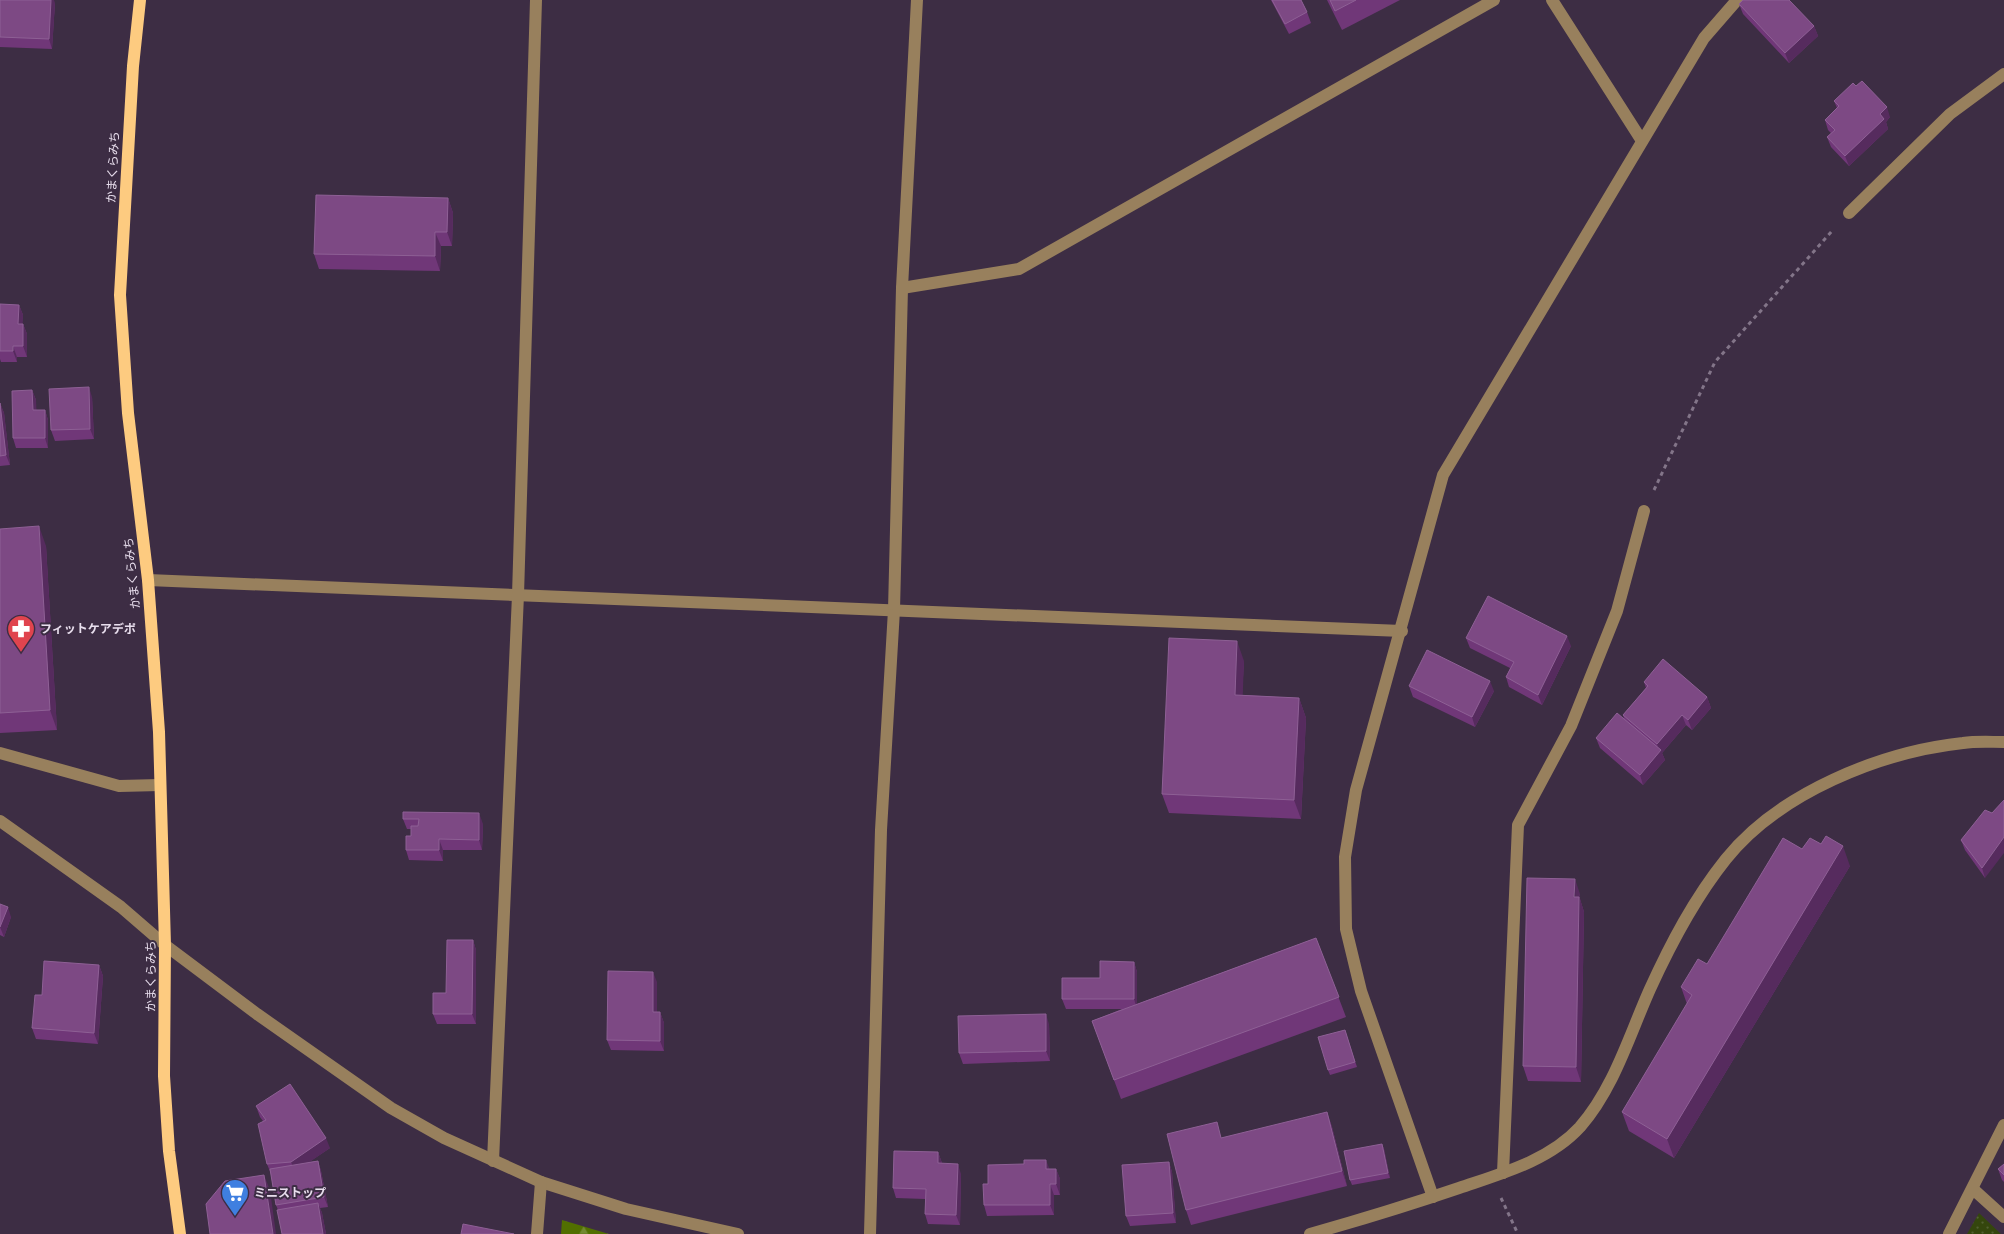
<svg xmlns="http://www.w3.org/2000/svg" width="2004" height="1234" viewBox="0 0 2004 1234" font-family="Overpass,'Noto Sans JP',sans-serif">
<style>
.forest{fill:url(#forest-firs)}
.park{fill:url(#park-dots)}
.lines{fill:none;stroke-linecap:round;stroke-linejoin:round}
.path{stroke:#837589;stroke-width:3;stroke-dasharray:4 4;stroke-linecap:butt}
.minor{stroke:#98805d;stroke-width:12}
.major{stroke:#fdcb80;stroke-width:12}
.wall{fill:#703778}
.shaded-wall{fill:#562b5e}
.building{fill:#7d4984;stroke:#8e6095}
.labels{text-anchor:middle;stroke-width:4;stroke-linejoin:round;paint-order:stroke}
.street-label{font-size:12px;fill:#e8deed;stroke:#3d2d44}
.poi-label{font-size:12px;font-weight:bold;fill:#e8deed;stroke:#3d2d44;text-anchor:start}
</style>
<defs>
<pattern id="forest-firs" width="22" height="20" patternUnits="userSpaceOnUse" patternTransform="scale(1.25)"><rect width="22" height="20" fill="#516f00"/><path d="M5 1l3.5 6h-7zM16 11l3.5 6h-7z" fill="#728a32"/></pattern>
<pattern id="park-dots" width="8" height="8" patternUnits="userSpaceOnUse" patternTransform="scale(1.25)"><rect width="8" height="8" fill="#34460d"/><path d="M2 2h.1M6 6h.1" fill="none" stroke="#516031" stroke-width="1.8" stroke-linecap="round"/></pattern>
</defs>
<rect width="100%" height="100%" fill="#3d2d44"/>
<path class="forest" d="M562,1220L609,1234H561Z"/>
<path class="park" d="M1979,1213L2001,1234H1967Z"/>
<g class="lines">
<g class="path">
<path d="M1654,490L1715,362L1833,230"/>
<path d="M1501,1198L1518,1234"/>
</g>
<g class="minor">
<path d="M1552,0L1642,141"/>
<path d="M1849,213L1950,114L2004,74"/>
<path d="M902,288L1019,269L1494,0"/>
<path d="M148,580L1402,631"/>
<path d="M0,753L119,786L160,785"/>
<path d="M0,821L121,907L165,945L257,1014L391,1108L444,1138L541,1182L626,1209L738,1234"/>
<path d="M493,1161L518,595L536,0"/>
<path d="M1503,1173L1518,825L1571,726L1617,611L1644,511"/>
<path d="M1973,1189L2004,1217"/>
<path d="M1433,1197L1361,991L1346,929L1345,857L1356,790L1443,475L1704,38L1737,0"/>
<path d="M537,1234L541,1182"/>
<path d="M870,1234L881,830L894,610L902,288L917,0"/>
<path d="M1310,1234C1360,1220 1409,1205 1459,1188C1500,1174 1549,1161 1580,1127C1614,1088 1629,1036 1650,989C1671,943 1694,899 1726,859C1779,793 1880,752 1963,743C1976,741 1990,742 2004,742"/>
<path d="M1949,1234L2004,1125"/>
</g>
<path class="major" d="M140,0L133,66L120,295L128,413L148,580L159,732L165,945L164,1076L169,1151L180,1234"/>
</g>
<g class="wall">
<path d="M0,0L55,3L52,49L0,47Z"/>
<path d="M1271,0H1301L1307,12L1311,23L1289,34Z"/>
<path d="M1327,0H1400L1342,30Z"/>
<path d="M1739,4L1814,26L1818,36L1789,63L1743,14Z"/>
<path d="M1834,101L1890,117L1886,122L1888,129L1849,166L1831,147L1827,137L1831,133L1828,130L1825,120L1837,108Z"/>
<path d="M448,198L453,213L452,246H441L440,271L319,269L314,254Z"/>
<path d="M0,304L19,305L23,315L22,324H23L27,334V357H17V362H1L0,359Z"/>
<path d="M32,390L36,400V410H45L48,420V448H16L13,438Z"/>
<path d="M92,397L94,439L55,441L51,430Z"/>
<path d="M0,403L4,413L10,465L0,466Z"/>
<path d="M0,529L46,546L57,730L0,733Z"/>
<path d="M1466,638L1571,646L1542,705L1509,687L1506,677L1510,668L1470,648Z"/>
<path d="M1244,661L1242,695L1299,698L1306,718L1301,819L1169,813L1162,794Z"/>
<path d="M1644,682L1707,697L1711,708L1692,730L1686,725L1662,753L1665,760L1643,785L1600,748L1596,738L1624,719L1623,715L1646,688Z"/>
<path d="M1409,686L1494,691L1475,727L1413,697Z"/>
<path d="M403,812L483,824L482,850H443V861L409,860L406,850L411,836V829H407L403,819Z"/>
<path d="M1992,813L1985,878L1965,850L1961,840Z"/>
<path d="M1802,849L1850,866L1674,1158L1629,1131L1622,1112L1687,1004L1681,987L1707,964Z"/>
<path d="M1580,894V899L1584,912L1581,1082L1528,1081L1523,1066Z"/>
<path d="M0,904L11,917L4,937L0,935Z"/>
<path d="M1316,938L1346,1017L1121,1099L1092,1021L1122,1009H1066L1062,999L1100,978L1134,962L1137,972V1004Z"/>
<path d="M473,940L476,950V1024H437L433,1014L446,993Z"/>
<path d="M99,965L103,976L98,1044L36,1039L32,1028L42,995Z"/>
<path d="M657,982V1012H660L664,1023V1051L611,1050L607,1040Z"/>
<path d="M1049,1024L1050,1061L963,1064L959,1053Z"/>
<path d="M1345,1030L1357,1067L1330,1075L1328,1070Z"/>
<path d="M256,1106L330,1148L309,1162L318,1161L321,1171L328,1207L320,1208L322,1213L326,1234H282L278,1210L276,1205L271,1174L267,1164L263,1121L260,1117Z"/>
<path d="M1327,1112L1332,1127L1347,1186L1191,1225L1186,1210Z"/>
<path d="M1382,1144L1384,1149L1390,1178L1352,1185L1350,1180Z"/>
<path d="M938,1152L942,1163L961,1174L960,1225L928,1224L925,1214V1199L896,1198L893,1188Z"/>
<path d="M1169,1162L1172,1172L1176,1223L1130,1226L1126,1216Z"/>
<path d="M2004,1164V1182L2002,1180L1998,1169Z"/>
<path d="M1050,1169H1056L1060,1179V1195H1054V1215L987,1216L984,1205L988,1184Z"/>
</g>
<g class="shaded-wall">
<path d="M51,0H54L55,3L52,49L49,39Z"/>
<path d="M1814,26L1818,36L1789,63L1785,53Z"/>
<path d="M1887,107L1890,117L1886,122L1888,129L1849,166L1845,156L1880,114Z"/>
<path d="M448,198L453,213L452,246L447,232Z"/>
<path d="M435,232L441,246L440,271L435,256Z"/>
<path d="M19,305L23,315L22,334L18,324Z"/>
<path d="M23,324L27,334V357L23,346Z"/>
<path d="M13,346L17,357V362L13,351Z"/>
<path d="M89,387L92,397L94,439L90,429Z"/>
<path d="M32,390L36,400L37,421L33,410Z"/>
<path d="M0,403L4,413L10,465L6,455Z"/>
<path d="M45,410L48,420V448L45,438Z"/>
<path d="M39,526L46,546L57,730L50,710Z"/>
<path d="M1567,636L1571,646L1542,705L1538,695Z"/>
<path d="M1237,641L1244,661L1242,714L1235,695Z"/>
<path d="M1490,681L1494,691L1475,727L1472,717Z"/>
<path d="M1707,697L1711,708L1692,730L1688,720Z"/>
<path d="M1299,698L1306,718L1301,819L1294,800Z"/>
<path d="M1682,715L1686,725L1662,753L1665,760L1643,785L1640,775L1659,752L1657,744Z"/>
<path d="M479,813L483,824L482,850L479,840Z"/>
<path d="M2004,837V853L1985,878L1982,868Z"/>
<path d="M439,839L443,850V861L439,850Z"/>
<path d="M1843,846L1850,866L1674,1158L1667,1139Z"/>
<path d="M1575,879L1580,894V899L1584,912L1581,1082L1576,1067Z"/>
<path d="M8,907L11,917L4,937L0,927Z"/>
<path d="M473,940L476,950V1024L472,1014Z"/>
<path d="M1134,962L1137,972V1009L1134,999Z"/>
<path d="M99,965L103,976L98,1044L94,1033Z"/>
<path d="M653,972L657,982V1023L653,1012Z"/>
<path d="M660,1012L664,1023V1051L660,1041Z"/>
<path d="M1046,1014L1049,1024L1050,1061L1046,1051Z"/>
<path d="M1327,1112L1332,1127L1347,1186L1342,1171Z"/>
<path d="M326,1138L330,1148L295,1172L291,1162Z"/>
<path d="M1382,1144L1384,1149L1390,1178L1388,1173Z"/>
<path d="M938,1152L942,1163V1174L938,1163Z"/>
<path d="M1046,1160L1050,1170L1046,1169Z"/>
<path d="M318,1161L321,1171L328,1207L324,1197Z"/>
<path d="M1169,1162L1172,1172L1176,1223L1173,1213Z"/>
<path d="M958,1164L961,1174L960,1225L956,1215Z"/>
<path d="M1056,1169L1060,1179V1195L1056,1184Z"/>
<path d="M264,1175L270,1190L276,1234H273Z"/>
<path d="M1050,1184L1054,1195V1215L1050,1205Z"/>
<path d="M318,1203L322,1213L326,1234H323Z"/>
</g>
<g class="building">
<path d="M0,0H51L49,39L0,37Z"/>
<path d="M1272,0H1301L1307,12L1285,24Z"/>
<path d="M1330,0H1356L1335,11Z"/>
<path d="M1743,0H1789L1814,26L1785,53L1739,4Z"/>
<path d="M1862,81L1887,107L1880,114L1884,119L1845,156L1827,137L1835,130L1825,120L1839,106L1834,101L1853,83L1856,86Z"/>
<path d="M316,195L448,198L447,232H435V256L314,254Z"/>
<path d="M0,304L19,305L18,324H23V346H13V351H0Z"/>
<path d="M89,387L90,429L51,430L49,389Z"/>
<path d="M32,390L33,410H45V438H13L12,391Z"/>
<path d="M0,403L6,455L0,456Z"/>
<path d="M39,526L50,710L0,713V529Z"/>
<path d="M1488,596L1567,636L1538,695L1506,677L1514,662L1466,638Z"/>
<path d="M1169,638L1237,641L1235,695L1299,698L1294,800L1162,794Z"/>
<path d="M1427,650L1490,681L1472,717L1409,686Z"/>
<path d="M1663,659L1707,697L1688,720L1682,715L1657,744L1623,715L1648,686L1644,682Z"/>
<path d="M1617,713L1661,750L1640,775L1596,738Z"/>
<path d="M2004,800V837L1982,868L1961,840L1985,810L1992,813Z"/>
<path d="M403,812L479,813V840L439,839V850H406V836H411V826H418L419,819H403Z"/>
<path d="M1826,836L1843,846L1667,1139L1622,1112L1692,995L1681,987L1698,959L1707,964L1783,838L1802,849L1810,838L1821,844Z"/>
<path d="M1527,878L1575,879L1574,897H1579L1576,1067L1523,1066Z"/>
<path d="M0,904L8,907L0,927Z"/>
<path d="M1316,938L1339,997L1114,1080L1092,1021Z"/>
<path d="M447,940H473L472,1014H433V993H446Z"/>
<path d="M44,961L99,965L94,1033L32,1028L35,995H42Z"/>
<path d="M1100,961L1134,962V999H1062V978H1100Z"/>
<path d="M608,971L653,972V1012H660V1041L607,1040Z"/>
<path d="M1046,1014V1051L959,1053L958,1016Z"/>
<path d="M1345,1030L1355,1062L1328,1070L1318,1037Z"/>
<path d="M290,1084L326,1138L291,1162L267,1164L258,1124L266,1120L256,1106Z"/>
<path d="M1327,1112L1342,1171L1186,1210L1167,1134L1217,1122L1221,1138Z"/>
<path d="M1382,1144L1388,1173L1350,1180L1344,1151Z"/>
<path d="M894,1151L938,1152V1163L958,1164L956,1215L925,1214L926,1189L893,1188Z"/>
<path d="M1024,1160H1046V1169H1056V1184H1050V1205H984L983,1184H988V1165L1024,1164Z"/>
<path d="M318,1161L324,1197L276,1205L270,1169Z"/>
<path d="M1169,1162L1173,1213L1126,1216L1122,1165Z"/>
<path d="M2004,1164V1175L1998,1169Z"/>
<path d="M264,1175L273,1234H210L206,1204L225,1181Z"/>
<path d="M318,1203L323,1234H282L277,1210Z"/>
<path d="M463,1224L514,1234H461Z"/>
</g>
<defs>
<symbol id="pharmacy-pin" viewBox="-11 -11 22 30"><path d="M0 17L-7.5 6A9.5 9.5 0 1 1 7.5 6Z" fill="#e0444e" stroke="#3d2d44"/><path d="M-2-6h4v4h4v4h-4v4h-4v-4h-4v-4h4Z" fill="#fff"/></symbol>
<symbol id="supermarket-pin" viewBox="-11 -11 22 30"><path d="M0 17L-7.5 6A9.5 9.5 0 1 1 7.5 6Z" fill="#3f7fe0" stroke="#3d2d44"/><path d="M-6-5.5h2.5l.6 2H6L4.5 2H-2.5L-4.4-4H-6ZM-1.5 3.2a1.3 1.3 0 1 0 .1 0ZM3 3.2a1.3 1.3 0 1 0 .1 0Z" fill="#fff"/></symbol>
</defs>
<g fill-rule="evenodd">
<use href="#pharmacy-pin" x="5" y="613" width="32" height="43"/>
<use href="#supermarket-pin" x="219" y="1177" width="32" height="43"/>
</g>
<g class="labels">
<g class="street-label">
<text transform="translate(113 167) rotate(-87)" y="4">かまくらみち</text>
<text transform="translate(132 573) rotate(-96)" y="4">かまくらみち</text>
<text transform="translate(151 976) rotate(-90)" y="4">かまくらみち</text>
</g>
<g class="poi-label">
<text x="40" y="633">フィットケアデポ</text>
<text x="254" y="1197">ミニストップ</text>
</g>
</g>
</svg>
